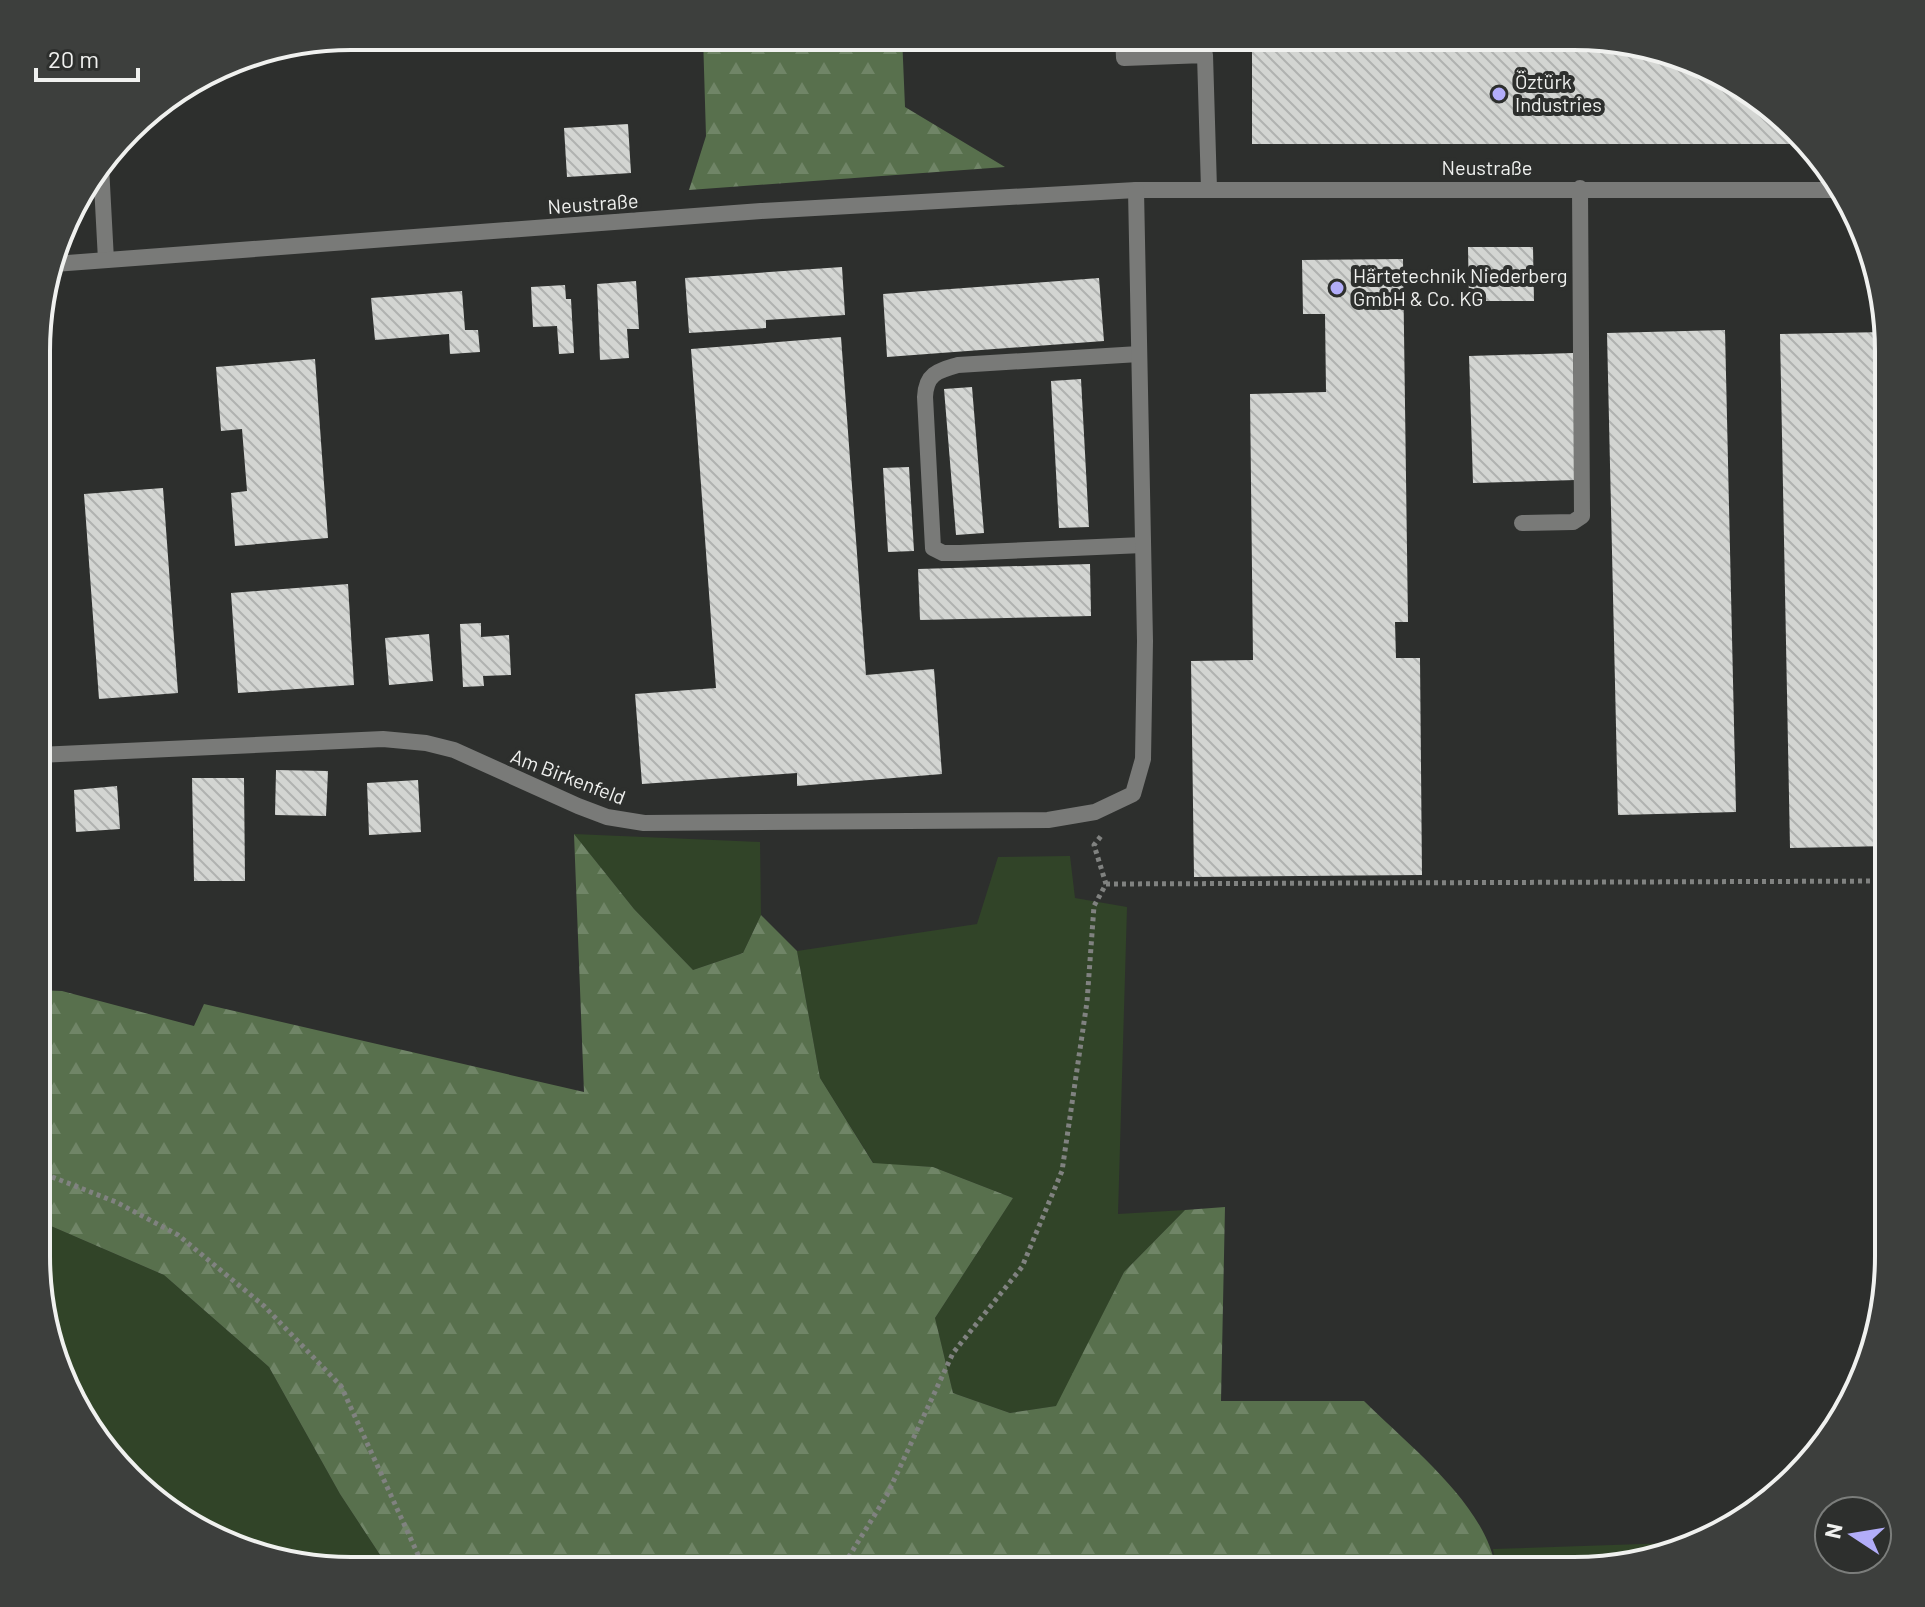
<svg xmlns="http://www.w3.org/2000/svg" width="1925" height="1607" viewBox="0 0 1925 1607" font-family="Barlow,sans-serif">
<style>
.grass{fill:#314428}
.forest{fill:url(#forest-firs)}
.building{fill:url(#building-back-hatch)}
.lines{fill:none;stroke-linecap:round;stroke-linejoin:round}
.path{stroke:#808280;stroke-width:5;stroke-dasharray:4 4;stroke-linecap:butt}
.lane{stroke:#797a78;stroke-width:16}
.street{stroke:#797a78;stroke-width:16}
.poi-dot{fill:#b2adf9;stroke:#2d2f2d;stroke-width:3}
.labels{text-anchor:middle;stroke-width:8;stroke-linejoin:round;paint-order:stroke}
.poi-label{font-size:20px;fill:#f0f1ef;stroke:#2d2f2d;text-anchor:start}
.street-label{font-size:20px;fill:#f0f1ef;stroke:#2d2f2d}
.rim{fill:none;stroke:#f0f1ef;stroke-width:4}
</style>
<defs>
<pattern id="forest-firs" width="22" height="20" patternUnits="userSpaceOnUse" patternTransform="scale(2)"><rect width="22" height="20" fill="#58704d"/><path d="M5 1l3.5 6h-7zM16 11l3.5 6h-7z" fill="#708567"/></pattern>
<pattern id="building-back-hatch" width="6" height="6" patternUnits="userSpaceOnUse" patternTransform="scale(2)"><rect width="6" height="6" fill="#d3d5d2"/><path d="M-1 5l2 2M0 0l6 6M5-1l2 2" fill="none" stroke="#b0b2b0"/></pattern>
</defs>
<rect width="100%" height="100%" fill="#2d2f2d"/>
<g class="grass">
<path d="M574,834L760,842L761,915L743,953L693,970L634,909Z"/>
<path d="M1070,856L1075,898L1127,907L1118,1214L1185,1210L1124,1272L1057,1406L1010,1413L953,1393L935,1318L1013,1198L933,1167L874,1164L820,1078L797,951L977,924L998,857Z"/>
<path d="M37,1220L164,1275L269,1367L340,1494L390,1570H331L230,1547L129,1479L68,1395L37,1277Z"/>
<path d="M1701,1542L1695,1547L1574,1571H1496L1493,1549Z"/>
</g>
<g class="forest">
<path d="M703,36H902L905,107L1005,167L689,190L706,136Z"/>
<path d="M574,834L634,909L693,970L743,953L761,915L797,951L820,1078L873,1163L933,1167L1013,1198L935,1318L953,1393L1010,1413L1056,1406L1124,1272L1185,1210L1225,1207L1221,1401H1364C1409,1446 1488,1506 1496,1571H1278L1237,1561L1225,1571L390,1570L340,1494L269,1367L164,1275L37,1220V990L62,991L194,1026L204,1004L584,1092Z"/>
</g>
<g class="building">
<path d="M1252,36L1594,37L1695,60L1796,128L1807,144H1252Z"/>
<path d="M628,124L631,173L567,177L564,128Z"/>
<path d="M1468,247H1533L1534,301H1469Z"/>
<path d="M1403,259L1408,622H1395L1396,658H1420L1422,875L1194,877L1191,661L1253,660L1250,394L1326,392L1325,314H1303L1302,260Z"/>
<path d="M842,267L845,315L766,320V328L689,333L685,278Z"/>
<path d="M1099,278L1104,341L887,357L883,294Z"/>
<path d="M636,281L639,329H627L629,358L600,360L597,284Z"/>
<path d="M565,285L566,299H571L574,353L559,354L557,326L533,327L531,287Z"/>
<path d="M462,291L465,330H478L480,352L450,354L449,334L375,340L371,298Z"/>
<path d="M1725,330L1736,812L1618,815L1607,333Z"/>
<path d="M1885,332L1889,351V846L1790,848L1780,334Z"/>
<path d="M841,337L866,675L934,669L942,774L797,786V773L642,784L635,694L716,688L691,349Z"/>
<path d="M1573,353L1576,480L1473,483L1469,356Z"/>
<path d="M315,359L328,538L235,546L231,493L247,491L242,429L221,431L216,367Z"/>
<path d="M1081,379L1089,527L1059,528L1051,381Z"/>
<path d="M972,387L984,533L956,535L944,389Z"/>
<path d="M909,467L914,551L888,552L883,468Z"/>
<path d="M163,488L178,693L99,699L84,494Z"/>
<path d="M1090,564L1091,616L920,620L918,569Z"/>
<path d="M348,584L354,685L238,693L231,593Z"/>
<path d="M481,623V637L509,635L511,675L483,676L484,686L463,687L460,624Z"/>
<path d="M429,634L433,681L389,685L385,638Z"/>
<path d="M38,638L46,690L38,691Z"/>
<path d="M276,770L328,771L326,816L275,815Z"/>
<path d="M192,778H244L245,881H194Z"/>
<path d="M418,780L421,832L369,835L367,783Z"/>
<path d="M117,786L120,829L76,832L74,790Z"/>
</g>
<g class="lines">
<g class="path">
<path d="M1106,884L1889,881"/>
<path d="M37,1171L116,1202L178,1235L264,1306L341,1386L425,1570"/>
<path d="M840,1571L887,1495L953,1353L1022,1267L1062,1171L1087,1002L1094,906L1106,884L1094,845L1101,836"/>
</g>
<g class="lane">
<path d="M1123,36L1124,58L1205,55L1209,189"/>
<path d="M101,166L106,260"/>
<path d="M1139,354L958,365C937,371 926,374 925,397L933,548L943,553H960L1143,545"/>
<path d="M1522,523L1573,522L1582,516L1580,188"/>
</g>
<g class="street">
<path d="M54,264L761,211L1136,190H1838"/>
<path d="M38,755L383,739L426,743L454,750L578,806L607,817L644,823L1048,820L1095,812L1133,794L1143,759L1145,641L1136,190"/>
</g>
</g>
<g class="poi-dot">
<circle cx="1499" cy="94" r="8"/>
<circle cx="1337" cy="288" r="8"/>
</g>
<g class="labels">
<g class="poi-label">
<text x="1515" y="89">Öztürk<tspan x="1515" dy="23">Industries</tspan></text>
<text x="1353" y="283">Härtetechnik Niederberg<tspan x="1353" dy="23">GmbH &amp; Co. KG</tspan></text>
</g>
<g class="street-label">
<text x="1487" y="175">Neustraße</text>
<text transform="translate(593 204) rotate(-4)" y="7">Neustraße</text>
<text transform="translate(568 777) rotate(21)" y="7">Am Birkenfeld</text>
</g>
</g>
<path d="M0 0H1925V1607H0ZM351 50H1574A301 301 0 0 1 1875 351V1256A301 301 0 0 1 1574 1557H351A301 301 0 0 1 50 1256V351A301 301 0 0 1 351 50Z" fill="#3d3f3d" fill-rule="evenodd"/>
<path class="rim" d="M351 50H1574A301 301 0 0 1 1875 351V1256A301 301 0 0 1 1574 1557H351A301 301 0 0 1 50 1256V351A301 301 0 0 1 351 50Z"/>
<g transform="translate(1853 1535) rotate(282)"><circle r="38" fill="#2d2f2d" stroke="#7b7d7b" stroke-width="2"/>
<path d="M0-6L14 30L0 20L-14 30Z" fill="#b2adf9"/>
<text y="-12" font-size="22" font-weight="bold" text-anchor="middle" fill="#f0f1ef">N</text>
</g>
<path d="M36 68v12h102v-12" fill="none" stroke="#f0f1ef" stroke-width="4"/>
<text x="48" y="68" font-size="24" fill="#f0f1ef" stroke="#2d2f2d" stroke-width="6" paint-order="stroke">20 m</text>
</svg>
